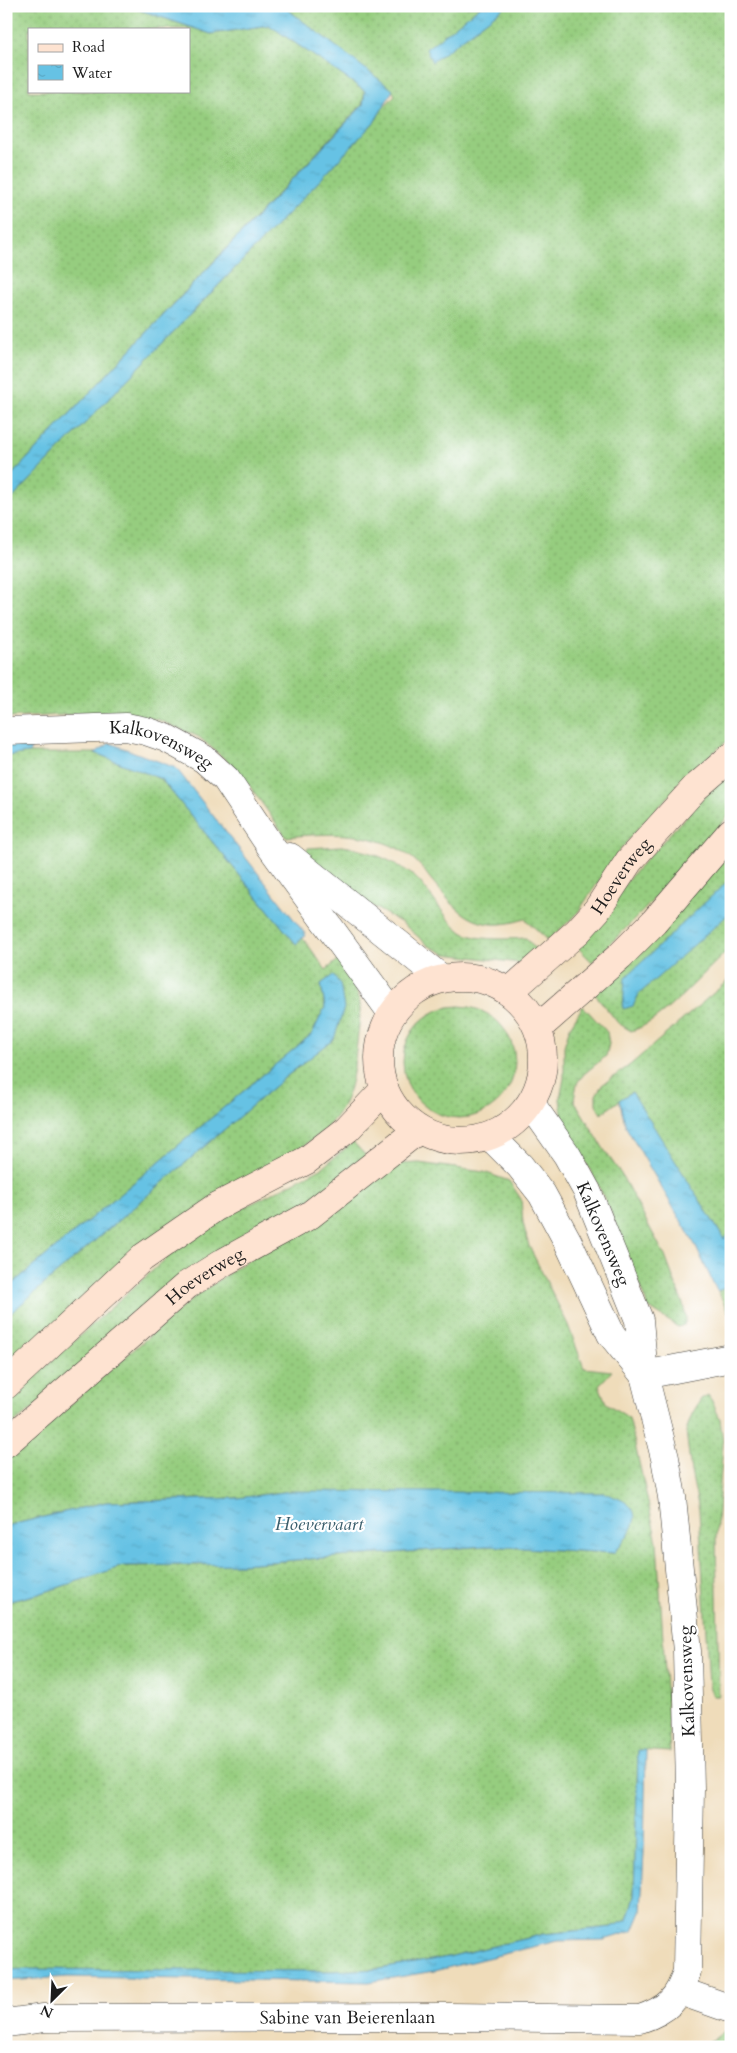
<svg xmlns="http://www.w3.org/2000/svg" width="737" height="2053" font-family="Cardo,serif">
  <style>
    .grass { fill: url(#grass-dots); stroke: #59744e; fill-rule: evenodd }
    .water { fill: url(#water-ripples); stroke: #416f80 }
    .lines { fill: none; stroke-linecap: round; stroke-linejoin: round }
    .street-casing { stroke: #3c3934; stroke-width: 29 }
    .secondary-casing { stroke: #3c3934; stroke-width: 29 }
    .street { stroke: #fff; stroke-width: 28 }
    .secondary { stroke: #fee3d1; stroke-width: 28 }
    .labels { text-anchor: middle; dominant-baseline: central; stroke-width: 4.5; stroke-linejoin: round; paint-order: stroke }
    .street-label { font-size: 18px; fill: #1c1c1c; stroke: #fff }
    .water-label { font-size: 19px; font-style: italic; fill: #3a5e6c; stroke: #fff }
  </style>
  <defs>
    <pattern id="grass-dots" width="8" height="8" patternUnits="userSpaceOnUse" patternTransform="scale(1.25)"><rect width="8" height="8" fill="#96cd7f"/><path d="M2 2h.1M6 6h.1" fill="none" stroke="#81af6d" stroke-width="1.8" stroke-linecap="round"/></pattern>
    <pattern id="water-ripples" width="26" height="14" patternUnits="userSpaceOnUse" patternTransform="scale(1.25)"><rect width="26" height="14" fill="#66c2e4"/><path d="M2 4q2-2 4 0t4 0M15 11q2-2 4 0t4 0" fill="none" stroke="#58a6c3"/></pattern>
  </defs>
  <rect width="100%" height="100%" fill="#fff"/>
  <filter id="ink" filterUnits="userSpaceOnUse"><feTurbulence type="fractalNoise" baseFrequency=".02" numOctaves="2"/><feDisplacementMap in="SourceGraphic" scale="10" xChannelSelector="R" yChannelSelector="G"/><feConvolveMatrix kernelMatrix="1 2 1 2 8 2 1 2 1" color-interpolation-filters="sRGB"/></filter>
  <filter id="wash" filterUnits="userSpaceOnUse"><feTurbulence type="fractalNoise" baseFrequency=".0096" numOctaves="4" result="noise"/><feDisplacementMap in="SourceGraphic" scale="20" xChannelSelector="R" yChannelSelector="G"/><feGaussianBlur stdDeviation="1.12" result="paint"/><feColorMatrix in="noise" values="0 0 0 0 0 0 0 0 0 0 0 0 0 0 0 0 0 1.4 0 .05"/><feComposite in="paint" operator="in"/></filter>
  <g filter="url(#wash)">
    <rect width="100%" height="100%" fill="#efdcba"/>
    <g class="grass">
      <path d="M6,6h122l83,28 58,-9 96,66 -3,14 -356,376zM29,29h160v62h-160z"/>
      <path d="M283,6h198l-54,43 5,12 74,-55h225v732l-28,23 -61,63 -23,27 -43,64 -28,25 -23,-21c-50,16 -67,-7 -96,-42 -5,-7 -11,-15 -18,-20 -36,-27 -83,-24 -125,-20l-37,-52 -23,-25 -27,-23 -40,-17 -27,-5 -32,-2 -94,5v-213l318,-329 51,-55 7,-12 13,-14 -3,-5z"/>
      <path d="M29,753h66l66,26 135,165 7,-6 23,32 16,-13c6,16 16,32 18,47 1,13 -2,26 -3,39 -5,40 -6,61 -36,90l-315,235v-51l277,-238 51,-40 -13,-55 4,23 -13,27 -306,255v-533z"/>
      <path d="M731,767v46l-88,98 -51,51 -15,-15 55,-72z"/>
      <path d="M341,846c23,2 63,18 79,36 13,15 26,38 42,50 13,9 48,7 64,6l10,12 -16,13 -74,-9 -17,-8 -27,-23 -37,-21 -61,-47 4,-7z"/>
      <path d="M731,850v98c-28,23 -67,74 -100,83l-13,-8 -23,-29z"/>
      <path d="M731,978v255l-7,6 -93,-147 -30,22 -5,-10v-9l6,-10 28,-20z"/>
      <circle cx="459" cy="1062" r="56"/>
      <path d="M583,1006l24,26 2,12 -3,12 -22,18 -7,9 -3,17 31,51 16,23 44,82 19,51 2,11 -2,7 -6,2 -30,-20 -38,-97 -17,-35 -30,-53 -3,-23 4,-21v-32l6,-19z"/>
      <path d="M353,1142l14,15 -361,272v-27l165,-148 49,-34 103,-53z"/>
      <path d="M419,1163l65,9 25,9 12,18 2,24 6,23 39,79 16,43 28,3 -13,14 7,18 23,15 28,124 13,210 -32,-2 -4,146 -7,24 -15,7 -68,7 -96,23 -68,12 -48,2 -326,-1v-368l33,-8 84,-28 118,-2 245,-18 128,7 -323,-62 -53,7 -132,4 -100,24v-66l191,-165 48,-33 137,-89 17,-9z"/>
      <path d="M731,1278v40l-13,-27 10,-4z"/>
      <path d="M708,1395l4,6 8,18 3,24 -7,93 3,160h-6l-4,-10 -10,-176 -8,-38 -5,-41 6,-17 9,-15z"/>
      <path d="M728,2029l3,2v16h-31l14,-7z"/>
    </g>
    <g class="water">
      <path d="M128,6h155l110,84 -18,31 -51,55 -318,329v-24l357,-376 2,-14 -96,-66 -58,9z"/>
      <path d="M481,6h25l-74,56 -6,-13z"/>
      <path d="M34,741l-5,12 -23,3v-13z"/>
      <path d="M110,743l66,25 130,167 -10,9 -135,-165 -66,-26z"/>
      <path d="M731,878v34l-92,82 -6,12 -10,3 2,-31z"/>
      <path d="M333,975l7,9 4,24 -10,31 -51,40 -277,238v-28l306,-255 13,-27 -4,-23z"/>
      <path d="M632,1092l92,147 7,-6v45l-3,9 -11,4 -23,-48 -68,-116 -7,-27z"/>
      <path d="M291,1491l313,2c7,3 19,6 25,12 16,14 -6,36 -15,48l-128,-7 -245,18 -118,2 -84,28 -33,8v-76l100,-24 132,-4z"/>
      <path d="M638,1750h8l-2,102 -3,60 -8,19 -29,9 -47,1 -123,30 -65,11 -302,-5 -61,4v-11l23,-1 303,2 48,-2 68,-12 96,-23 68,-7 15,-7 7,-24z"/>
    </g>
  </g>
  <g filter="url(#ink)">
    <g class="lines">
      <defs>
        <g id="street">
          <path id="s1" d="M6,731l120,-4 20,4 20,7 38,21 22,20 45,68 121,166"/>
          <path d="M290,857l151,121"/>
          <path d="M491,1137l29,29 22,28 26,48 43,92 33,41"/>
          <path d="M644,1375l87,-17"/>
          <path d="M680,1991l51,18"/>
          <path id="s2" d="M6,2023l38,-5 405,-1 191,2c27,-9 39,-20 47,-48l3,-182 -3,-138 -15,-154 -7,-39 -21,-83 -5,-55 -52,-129 -20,-36 -36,-51"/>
        </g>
        <g id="secondary">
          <circle cx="461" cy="1059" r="82"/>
          <path id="s3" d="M509,992l69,-61 19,-21 32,-49 66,-73 36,-31"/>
          <path d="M538,1028l82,-72 34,-34 77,-90"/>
          <path d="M6,1385l136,-127 74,-51 91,-47 40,-31 37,-39"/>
          <path id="s4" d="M6,1443l181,-158 37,-23 86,-47 108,-85"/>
        </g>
      </defs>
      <use href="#street" class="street-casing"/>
      <use href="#secondary" class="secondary-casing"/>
      <use href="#street" class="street"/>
      <use href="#secondary" class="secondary"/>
    </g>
  </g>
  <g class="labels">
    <g class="street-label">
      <text stroke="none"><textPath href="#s1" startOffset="159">Kalkovensweg</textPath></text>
      <text stroke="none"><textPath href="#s3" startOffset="162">Hoeverweg</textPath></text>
      <text transform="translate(603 1234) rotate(67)">Kalkovensweg</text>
      <text stroke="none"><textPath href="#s4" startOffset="260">Hoeverweg</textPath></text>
      <text transform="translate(687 1681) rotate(-92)">Kalkovensweg</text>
      <text stroke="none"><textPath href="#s2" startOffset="342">Sabine van Beierenlaan</textPath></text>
    </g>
    <g class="water-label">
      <text x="319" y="1524">Hoevervaart</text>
    </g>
  </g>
  <rect width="737" height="2053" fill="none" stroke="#fff" stroke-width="25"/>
  <rect x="28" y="28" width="162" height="65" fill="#ffffff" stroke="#a4a4a4"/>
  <rect x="38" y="44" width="25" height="8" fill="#fee3d1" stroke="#a4a4a4"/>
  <text x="72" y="52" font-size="15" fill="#1c1c1c">Road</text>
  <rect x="38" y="65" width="25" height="15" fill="url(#water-ripples)" stroke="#a4a4a4"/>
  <text x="72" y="78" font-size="15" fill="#1c1c1c">Water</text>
  <g transform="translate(52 2000) rotate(204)" stroke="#ffffff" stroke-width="4" paint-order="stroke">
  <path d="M0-4L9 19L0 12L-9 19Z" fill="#1c1c1c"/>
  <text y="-8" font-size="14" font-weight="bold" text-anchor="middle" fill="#1c1c1c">N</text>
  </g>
</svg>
